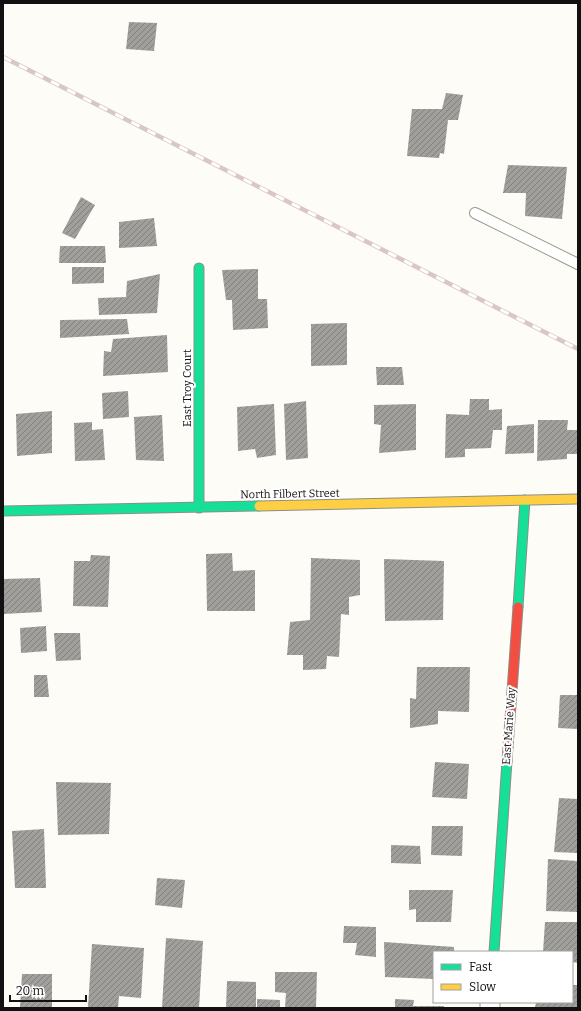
<svg xmlns="http://www.w3.org/2000/svg" width="581" height="1011" font-family="Bitter,serif">
  <style>
    .building { fill: url(#building-hatch) }
    .lines { fill: none; stroke-linecap: round; stroke-linejoin: round }
    .lane-casing { stroke: #979795; stroke-width: 12 }
    .street-casing { stroke: #979795; stroke-width: 21 }
    .fast-casing { stroke: #8e8d8b; stroke-width: 11 }
    .slow-casing { stroke: #8e8d8b; stroke-width: 11 }
    .jam-casing { stroke: #8e8d8b; stroke-width: 11 }
    .lane { stroke: #fffffe; stroke-width: 10 }
    .street { stroke: #fffffe; stroke-width: 19 }
    .fast { stroke: #16e098; stroke-width: 9 }
    .slow { stroke: #ffcf43; stroke-width: 9 }
    .jam { stroke: #f24e42; stroke-width: 9 }
    .rail-casing { stroke: #d9c6c7; stroke-width: 4.5 }
    .rail { stroke: #fff; stroke-width: 3; stroke-dasharray: 9; stroke-linecap: butt }
    .labels { text-anchor: middle; dominant-baseline: central; stroke-width: 4; stroke-linejoin: round; paint-order: stroke }
    .street-label { font-size: 11px; fill: #111; stroke: #fff }
  </style>
  <defs>
    <pattern id="building-hatch" width="6" height="6" patternUnits="userSpaceOnUse"><rect width="6" height="6" fill="#a19f9c"/><path d="M-1 1l2-2M0 6l6-6M5 7l2-2" fill="none" stroke="#82807e"/></pattern>
  </defs>
  <rect width="100%" height="100%" fill="#fdfcf7"/>
  <g class="building">
    <path d="M129,22l28,1 -3,28 -28,-2z"/>
    <path d="M446,93l17,2 -5,25h-10l-4,34 -4,-1 -1,5 -32,-2 5,-47h30z"/>
    <path d="M508,165l59,2 -5,52 -37,-3 1,-23h-23z"/>
    <path d="M81,197l14,8 -20,34 -13,-6z"/>
    <path d="M154,218l3,28 -38,2v-26z"/>
    <path d="M60,246h45l1,17h-47z"/>
    <path d="M72,267h32v16l-32,1z"/>
    <path d="M258,269v30h9l1,29 -35,2 -1,-30h-6l-4,-30z"/>
    <path d="M160,274l-3,39 -58,2 -1,-17 28,-1 1,-16z"/>
    <path d="M127,319l2,15 -69,4v-18z"/>
    <path d="M347,323v42l-36,1v-42z"/>
    <path d="M167,335l1,37 -65,4 1,-25 7,1 2,-13z"/>
    <path d="M376,367h26l2,18h-27z"/>
    <path d="M128,391l1,26 -26,2 -1,-26z"/>
    <path d="M470,399h19v11l13,-1v21h-9l-2,18 -26,1v8l-20,1 1,-44 23,1z"/>
    <path d="M306,401l2,57 -22,2 -2,-56z"/>
    <path d="M274,404l2,51 -19,3 -2,-9 -17,2 -1,-44z"/>
    <path d="M416,404v46l-37,3 2,-28 -7,-1v-19z"/>
    <path d="M52,411v42l-35,3 -1,-42z"/>
    <path d="M162,415l2,46 -28,-1 -2,-43z"/>
    <path d="M538,420h30l-1,10h11v24h-11v5l-30,2z"/>
    <path d="M92,422v8l11,-1 2,31 -30,1 -1,-38z"/>
    <path d="M534,424v29l-29,1 2,-28z"/>
    <path d="M232,553l1,18 22,-1v41h-48l-1,-57z"/>
    <path d="M91,555l19,1 -2,51 -35,-1 1,-45h16z"/>
    <path d="M311,558l49,2v35l-11,2v18l-8,-1 -2,43 -12,-1 -1,13 -23,1v-15h-16l3,-33 20,-2z"/>
    <path d="M384,559l60,2 -1,59 -58,1z"/>
    <path d="M40,578l2,34 -39,2v-35z"/>
    <path d="M46,626l1,25 -26,2 -1,-25z"/>
    <path d="M54,633h26l1,27 -25,1z"/>
    <path d="M417,667h53l-1,45 -31,-1v13l-28,4v-30l6,1z"/>
    <path d="M34,675h13l2,22h-15z"/>
    <path d="M560,695h18v34l-20,-1z"/>
    <path d="M435,762l34,2 -2,35 -35,-2z"/>
    <path d="M56,782l55,1 -2,51 -51,1z"/>
    <path d="M559,798l19,1v54l-24,-1z"/>
    <path d="M432,826h31l-1,30 -31,-1z"/>
    <path d="M44,829l2,59h-31l-3,-57z"/>
    <path d="M391,845l29,1 1,18 -30,-1z"/>
    <path d="M548,859l30,2v51l-32,-1z"/>
    <path d="M157,878l28,2 -3,28 -27,-3z"/>
    <path d="M409,890h44l-2,32h-35v-13l-7,1z"/>
    <path d="M545,922h33v41l-6,-1v-10h-29z"/>
    <path d="M344,926l32,1v30l-21,-2 2,-12h-14z"/>
    <path d="M166,938l37,3 -4,67h-37z"/>
    <path d="M384,942l70,5v5h-20v27l-49,-2z"/>
    <path d="M92,944l52,4 -3,50 -22,-2 -1,12 -30,-1z"/>
    <path d="M275,972h42l-1,36h-31l1,-15 -11,-1z"/>
    <path d="M22,974h30v34h-32z"/>
    <path d="M227,981l29,1v26h-30z"/>
    <path d="M572,985h6v23h-43l1,-6h36z"/>
    <path d="M257,999l23,1v8h-23z"/>
    <path d="M395,999l19,1 -1,6h31v2h-49z"/>
  </g>
  <g class="lines">
    <defs>
      <path id="lane" d="M475,213l103,51"/>
      <path id="street" d="M490,1008v-6"/>
      <g id="fast">
        <path d="M199,268v240"/>
        <path d="M3,511l256,-5"/>
        <path d="M518,607l7,-107"/>
        <path d="M494,952l13,-191"/>
      </g>
      <path id="slow" d="M259,506l319,-7"/>
      <path id="jam" d="M507,761l11,-154"/>
    </defs>
    <use href="#lane" class="lane-casing"/>
    <use href="#street" class="street-casing"/>
    <use href="#fast" class="fast-casing"/>
    <use href="#slow" class="slow-casing"/>
    <use href="#jam" class="jam-casing"/>
    <use href="#lane" class="lane"/>
    <use href="#street" class="street"/>
    <use href="#fast" class="fast"/>
    <use href="#slow" class="slow"/>
    <use href="#jam" class="jam"/>
    <defs>
      <path id="rail" d="M3,57l575,292"/>
    </defs>
    <use href="#rail" class="rail-casing"/>
    <use href="#rail" class="rail"/>
  </g>
  <g class="labels">
    <g class="street-label">
      <text transform="translate(187 388) rotate(-90)">East Troy Court</text>
      <text transform="translate(290 494) rotate(-1)">North Filbert Street</text>
      <text transform="translate(509 726) rotate(-86)">East Marie Way</text>
    </g>
  </g>
  <rect width="581" height="1011" fill="none" stroke="#111111" stroke-width="8"/>
  <rect x="433" y="951" width="140" height="52" fill="#ffffff" stroke="#a0a0a0"/>
  <rect x="441" y="964" width="20" height="6" fill="#16e098" stroke="#a0a0a0"/>
  <text x="469" y="971" font-size="12" fill="#111111">Fast</text>
  <rect x="441" y="984" width="20" height="6" fill="#ffcf43" stroke="#a0a0a0"/>
  <text x="469" y="991" font-size="12" fill="#111111">Slow</text>
  <path d="M10 995v6h76v-6" fill="none" stroke="#111111" stroke-width="2"/>
  <text x="16" y="995" font-size="12" fill="#111111" stroke="#ffffff" stroke-width="3" paint-order="stroke">20 m</text>
</svg>
